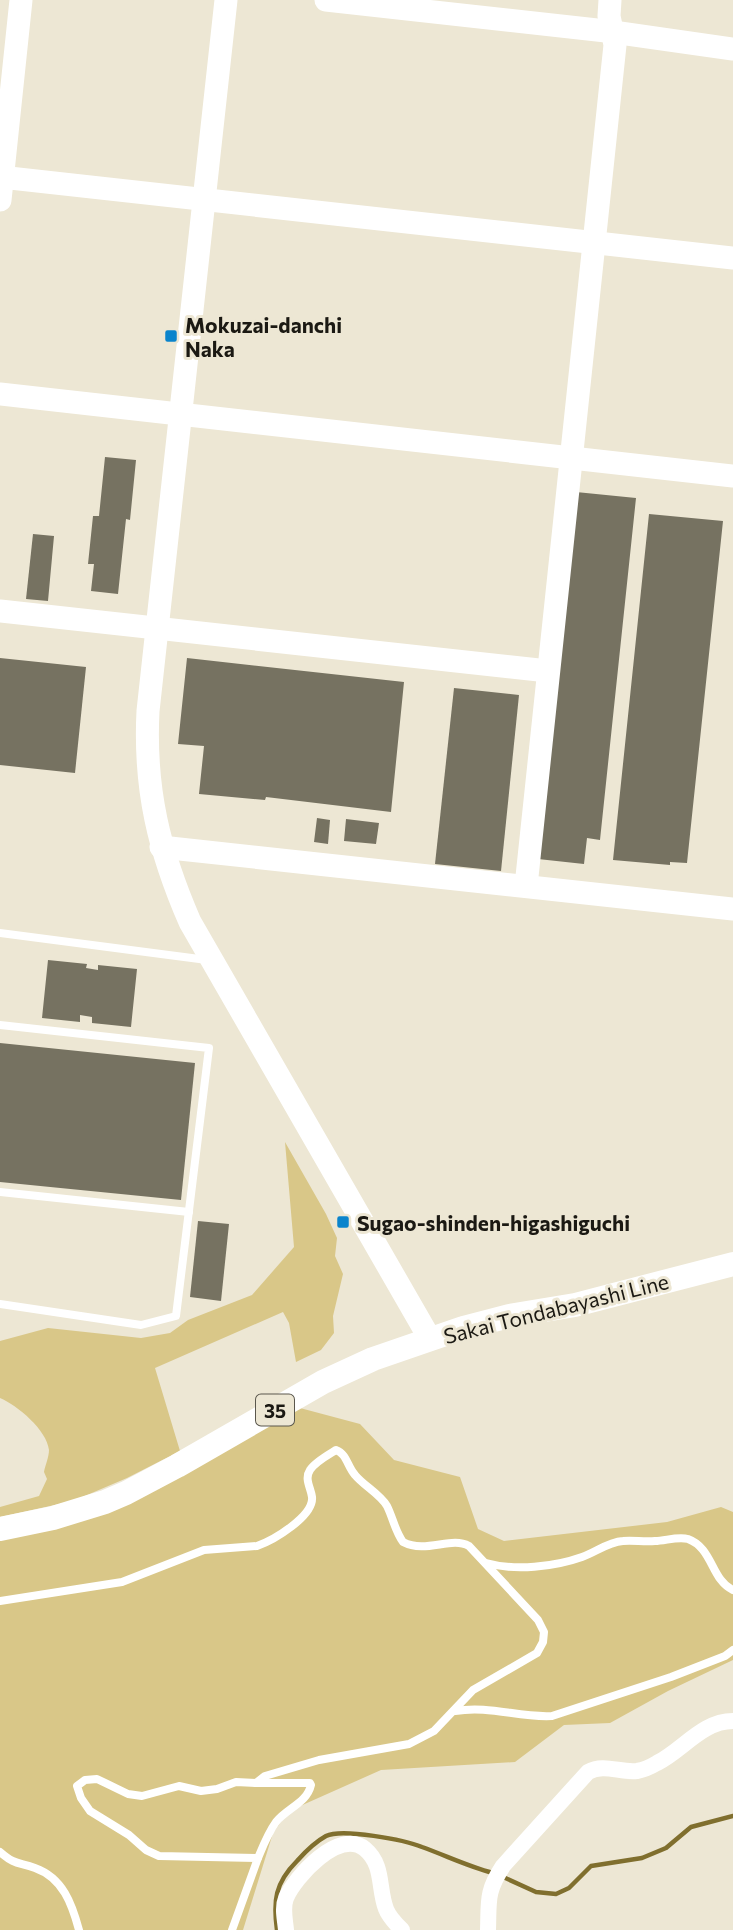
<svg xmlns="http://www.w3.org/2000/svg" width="733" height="1930" font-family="Commissioner,sans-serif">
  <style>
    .green { fill: #d9c788 }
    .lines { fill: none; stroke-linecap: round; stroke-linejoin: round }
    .stream { stroke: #806f2e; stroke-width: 4.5 }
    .building { fill: #767261 }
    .lane { stroke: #fff; stroke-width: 8 }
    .street { stroke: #fff; stroke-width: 16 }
    .secondary { stroke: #fff; stroke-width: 23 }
    .primary { stroke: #fff; stroke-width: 24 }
    .poi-dot { fill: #0a84cc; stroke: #ede7d4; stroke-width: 2.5 }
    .labels { text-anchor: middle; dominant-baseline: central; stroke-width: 6; stroke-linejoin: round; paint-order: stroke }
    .shield { fill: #ede7d4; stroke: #5a574d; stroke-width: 2 }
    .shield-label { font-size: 19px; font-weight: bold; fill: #1b1913 }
    .poi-label { font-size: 21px; font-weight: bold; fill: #1b1913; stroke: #ede7d4; text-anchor: start }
    .street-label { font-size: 21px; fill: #1b1913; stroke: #ede7d4 }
  </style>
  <rect width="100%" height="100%" fill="#ede7d4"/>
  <g class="green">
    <path d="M285,1142l41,72 11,24 -2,18 8,18 -10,42 1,17 -13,17 -25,12 -7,-39 -6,-11 -128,56 25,83 -53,27 -54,23 -73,16v-10l39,-11 8,-17 -3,-7c1,-6 5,-15 5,-22 -2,-20 -32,-45 -49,-52v-57l48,-13 93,10 29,-5 18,-13 64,-25 42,-48z"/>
    <path d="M300,1408l60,16 34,36 66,17 18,52 26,12 163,-19 54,-15 12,5v148l-65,31 -58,32 -46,2 -49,37 -134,8 -92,41 -16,22 -30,97h-243v-395z"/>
  </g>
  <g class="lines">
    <g class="stream">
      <path d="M501,1876l35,16 20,2 13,-6 22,-22 51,-8 24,-10 25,-21 42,-11"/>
      <path d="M277,1930c-4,-29 -2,-47 20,-69 8,-9 18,-19 29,-25 16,-8 79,4 96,11 25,9 45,19 71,26"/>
    </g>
  </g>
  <g class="building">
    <path d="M105,457l31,3 -6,60 -4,-1 -8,75 -27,-3 3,-27h-6l5,-48h6z"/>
    <path d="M576,492l60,6 -36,342 -13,-2 -3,26 -46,-5z"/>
    <path d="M649,514l74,7 -36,342 -17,-1v3l-57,-5z"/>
    <path d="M33,534l21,2 -6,65 -22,-2z"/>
    <path d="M0,658l86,9 -11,106 -75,-8z"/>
    <path d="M187,658l217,24 -13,130 -125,-15 -1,3 -66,-6 5,-48 -26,-2z"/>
    <path d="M454,688l65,7 -18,176 -66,-7z"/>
    <path d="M317,818l13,2 -2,24 -14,-2z"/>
    <path d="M346,819l33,4 -3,21 -32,-3z"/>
    <path d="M48,960l39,4 -1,4 12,2v-5l39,4 -6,58 -39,-4v-6l-12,-2v7l-38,-4z"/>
    <path d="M0,1043l195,20 -14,137 -181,-18z"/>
    <path d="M198,1221l31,3 -8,77 -31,-4z"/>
  </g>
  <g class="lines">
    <g class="lane">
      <path d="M0,933l207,27"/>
      <path d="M0,1025l209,23 -33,268 -35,9 -141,-21"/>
      <path d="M0,1192l189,20"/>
      <path d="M486,1563c29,8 68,4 96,-6 14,-5 26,-15 41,-16 10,-1 21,1 32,0 10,0 23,-5 33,-2 25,9 23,41 45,51"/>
      <path d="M0,1601l122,-19 82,-32 53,-4c17,-6 57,-30 55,-49 -1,-9 -8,-18 -2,-27 5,-8 18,-15 26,-20 11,4 11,16 19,25 9,11 25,19 32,31 6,12 8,25 16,36 23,12 48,-6 66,4l69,74 6,12 -1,10 -6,11 -64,37 -39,41 -25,13 -90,16 -54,16 -9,7 -20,-1 -19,7 -16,2 -22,-5 -37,10 -14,-2 -31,-15 -12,1 -8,6 4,12 9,13 39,24 17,15 13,6 99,2 -26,72"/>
      <path d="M455,1711c35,-6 64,7 97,5l119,-39 54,-21 8,-6"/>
      <path d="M256,1783h54l1,2c-4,18 -24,23 -35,37 -8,11 -13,24 -18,36"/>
      <path d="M0,1852c15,13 18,10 35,16 28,10 37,36 44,62"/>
    </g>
    <g class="street">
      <path d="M286,1930c-1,-11 -4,-22 0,-32 9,-21 53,-70 79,-49 19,16 13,39 21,60 3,8 10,15 16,21"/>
      <path d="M488,1930c1,-29 -2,-38 15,-64l85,-94c16,-9 32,1 49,-1 6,-1 15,-5 20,-8 26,-13 45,-42 76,-42"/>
    </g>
    <g class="secondary">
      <path d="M226,0l-78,711c-4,78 11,140 42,211l240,417"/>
      <path d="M326,0l280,31 127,18"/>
      <path d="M0,177l733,81"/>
      <path d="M0,200l21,-200"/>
      <path d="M0,394l733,82"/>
      <path d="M0,611l548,60"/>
      <path d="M161,847l572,62"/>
      <path d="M526,886l89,-841 -6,-29 1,-16"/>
    </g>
    <path class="primary" d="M0,1529l53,-11 52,-16 21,-9 51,-27 146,-84 50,-23 90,-31 46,-12 66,-11 158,-41"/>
  </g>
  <g class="poi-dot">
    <rect x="164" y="329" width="14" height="14" rx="3.5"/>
    <rect x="336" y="1215" width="14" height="14" rx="3.5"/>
  </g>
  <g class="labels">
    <rect class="shield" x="256" y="1394.5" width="38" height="31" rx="5"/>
    <g class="shield-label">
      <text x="275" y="1410">35</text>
    </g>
    <g class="poi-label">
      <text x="185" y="324">Mokuzai-danchi<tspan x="185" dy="24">Naka</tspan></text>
      <text x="357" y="1222">Sugao-shinden-higashiguchi</text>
    </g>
    <g class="street-label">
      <text transform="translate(556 1308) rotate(-14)">Sakai Tondabayashi Line</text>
    </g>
  </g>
</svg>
